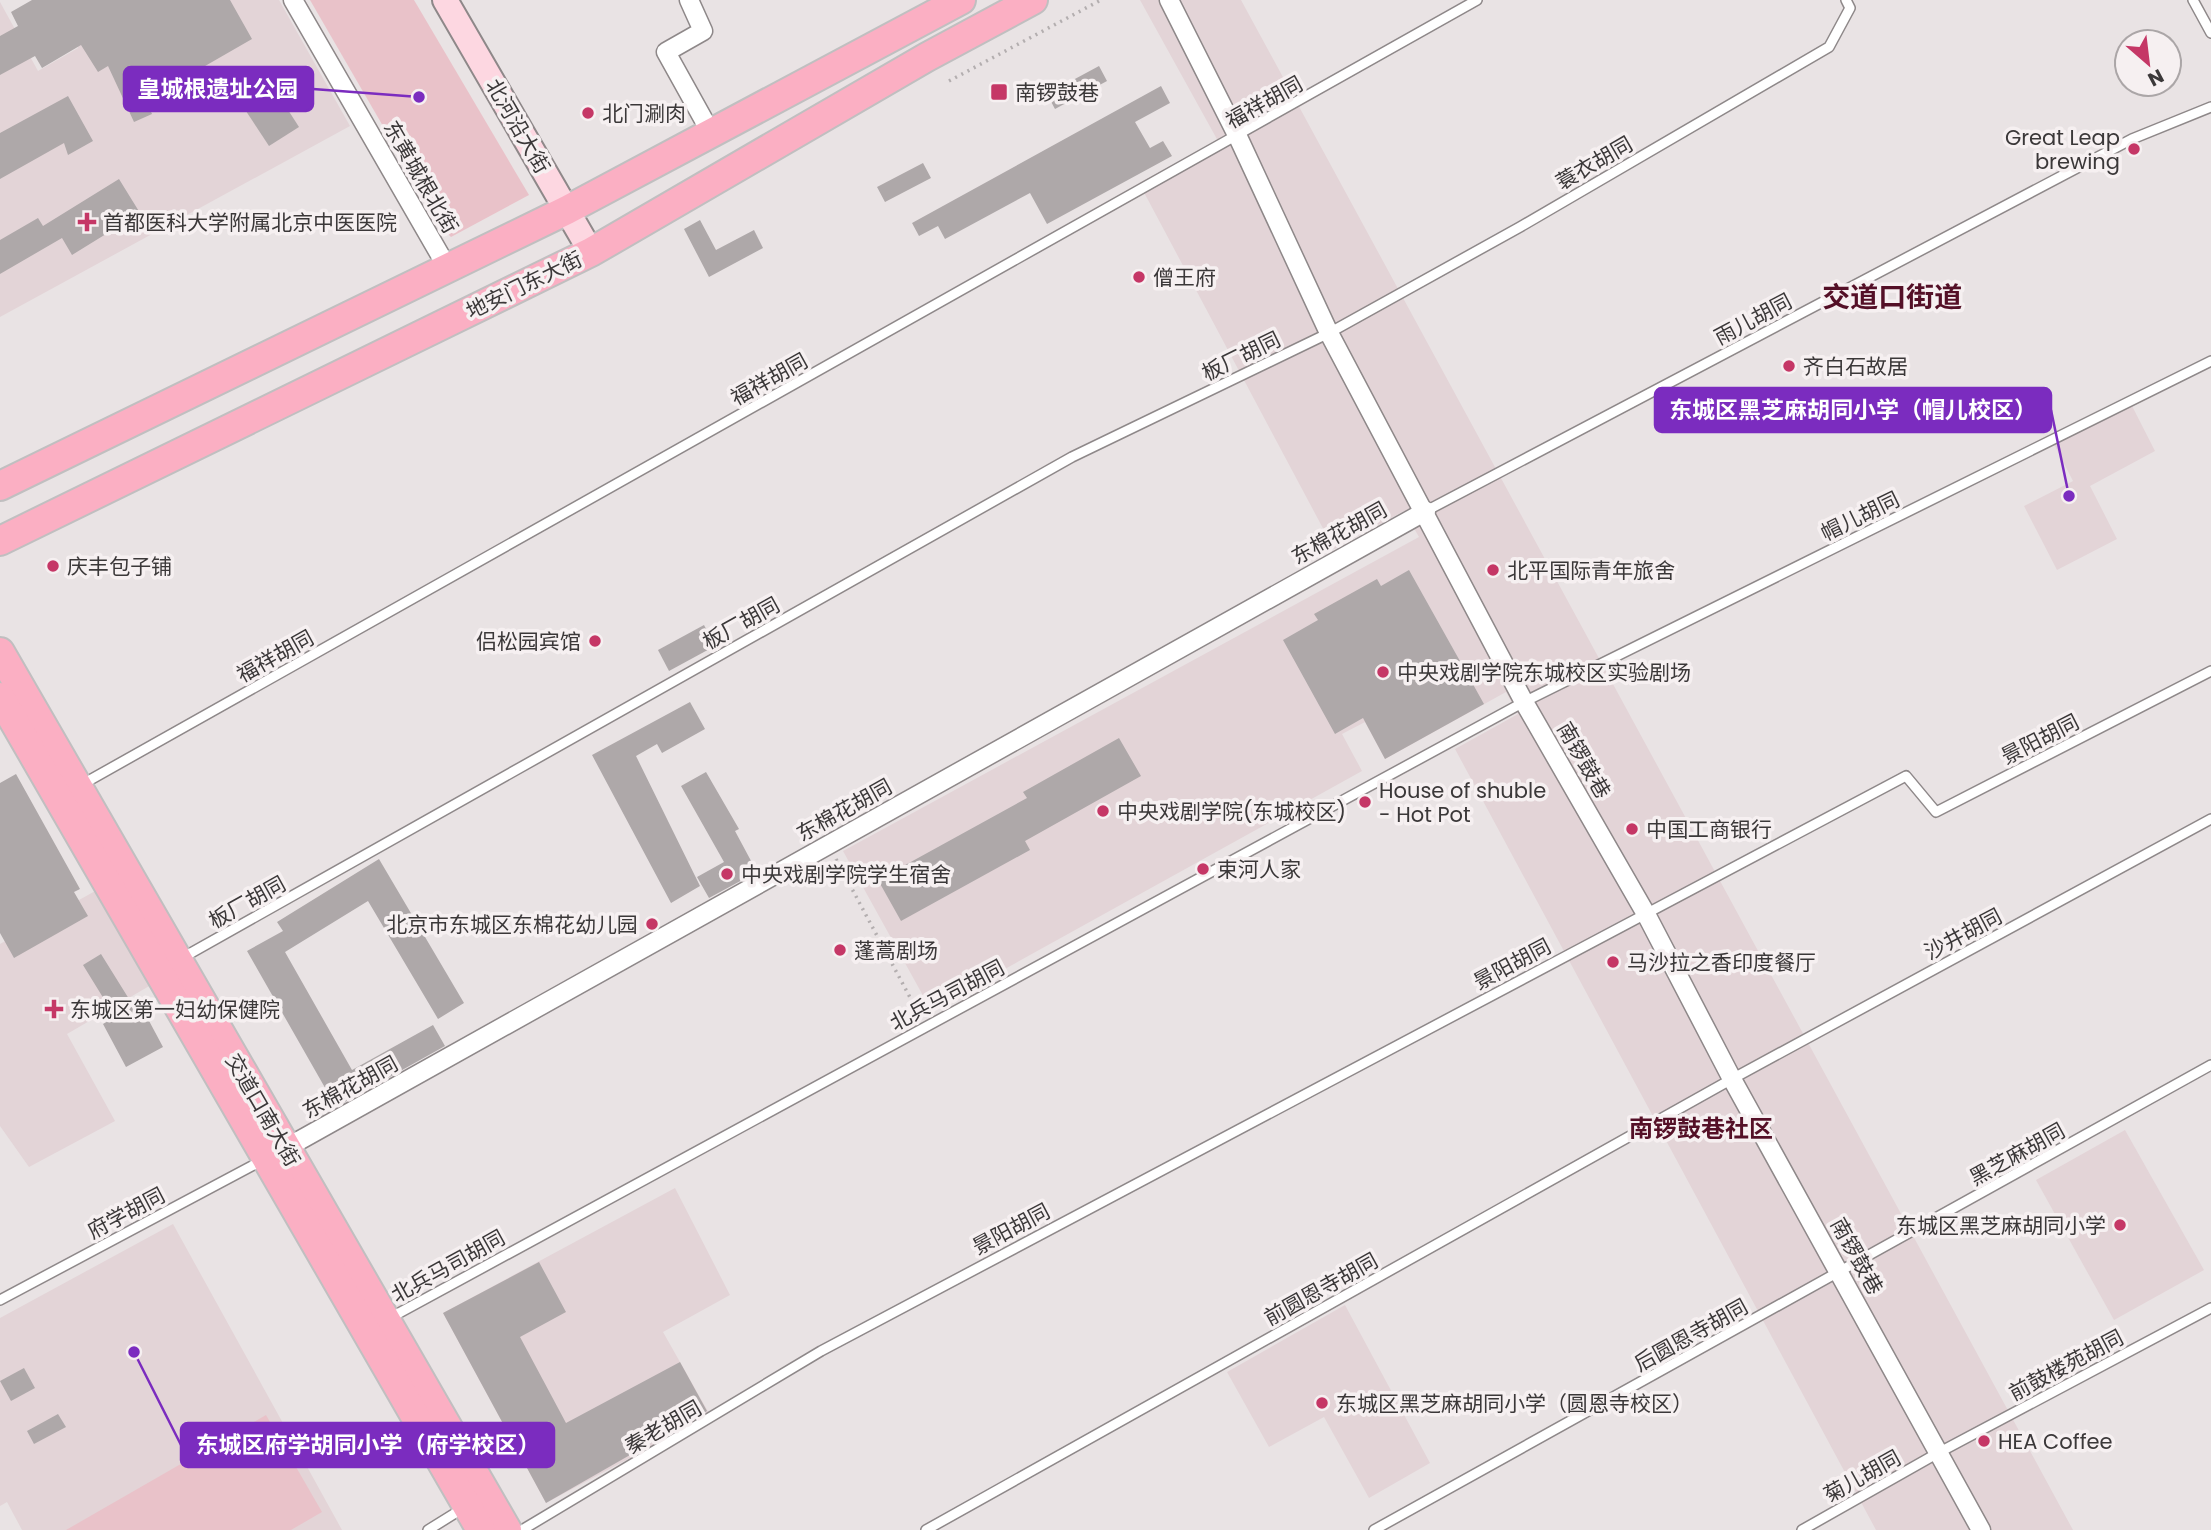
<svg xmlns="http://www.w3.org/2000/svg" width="2211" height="1530" font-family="Poppins,'Noto Sans SC',sans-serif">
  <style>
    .built { fill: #e3d4d7 }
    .green { fill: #e9c2c9 }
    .building { fill: #aea8a9 }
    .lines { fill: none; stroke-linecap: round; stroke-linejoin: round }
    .lane-casing { stroke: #8e8889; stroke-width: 12 }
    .street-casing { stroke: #8e8889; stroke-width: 21 }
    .secondary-casing { stroke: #8e8889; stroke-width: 28 }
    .primary-casing { stroke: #c0bfc0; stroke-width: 32 }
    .path { stroke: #b3aeaf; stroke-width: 3.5; stroke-dasharray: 2 5; stroke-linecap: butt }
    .lane { stroke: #fff; stroke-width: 9 }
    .street { stroke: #fff; stroke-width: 18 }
    .secondary { stroke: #fdd7e1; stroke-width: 24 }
    .primary { stroke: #fbafc3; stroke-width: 28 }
    .poi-dot { fill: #c53766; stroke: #f6f0f1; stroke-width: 2.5 }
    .labels { text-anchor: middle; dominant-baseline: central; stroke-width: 7; stroke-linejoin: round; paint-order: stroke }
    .poi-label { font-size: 21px; fill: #3b3839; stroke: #f6f0f1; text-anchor: start }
    .street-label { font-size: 21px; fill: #3b3839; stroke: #f6f0f1 }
    .quarter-label { font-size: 24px; font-weight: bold; fill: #541027; stroke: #f6f0f1 }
    .district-label { font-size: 28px; font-weight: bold; fill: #541027; stroke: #f6f0f1 }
    .leader { fill: none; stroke: #7b2cbf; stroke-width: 2.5 }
    .callout-dot { fill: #7b2cbf; stroke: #f6f0f1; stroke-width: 2.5 }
    .callout { fill: #7b2cbf; stroke: #7b2cbf; stroke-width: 2.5 }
    .callout-label { font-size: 23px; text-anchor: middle; font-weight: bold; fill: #fff }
  </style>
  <rect width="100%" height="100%" fill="#e9e3e4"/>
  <g class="built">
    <path d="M142,0h137l71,126 -350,191v-315l38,69 40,-23 -4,-9z"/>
    <path d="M1140,0h101l832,1530h-197l-421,-781 63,-35 -12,-22 -121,67 -20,-37 -23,12 20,37 -431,239 -88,-159 576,-314 -15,-26 -70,38 -195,-366 79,-42z"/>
    <path d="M2131,404l24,47 -65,35 27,53 -60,31 -33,-64 49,-25 -19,-37z"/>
    <path d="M97,890l54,95 -84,49 48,87 -86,46 -29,-41v-182z"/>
    <path d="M2125,1130l79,140 -90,50 -78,-140z"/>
    <path d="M675,1188l55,107 -67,37 47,83 -164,88 -103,-190z"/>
    <path d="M173,1224l169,306h-320l-15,-28 -7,4v-188z"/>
    <path d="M1345,1305l85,158 -61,35 -45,-81 -55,30 -42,-75z"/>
  </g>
  <g class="green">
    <path d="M310,0h104l115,195 -78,42 -9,-9z"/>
    <path d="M266,1415l56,97 -31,18h-225z"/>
  </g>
  <g class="building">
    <path d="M32,0h198l22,39 -106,61 6,14 -18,8 -26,-56 -10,6 -17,-27 -39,23 -7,-12 -35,19v-39l18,-10 -7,-14z"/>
    <path d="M1099,66l8,15 -52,28 -8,-15z"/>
    <path d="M272,85l27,42 -30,19 -27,-41z"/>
    <path d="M1161,86l9,17 -35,19 15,26 13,-7 9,15 -125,68 -17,-31 -85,46 -7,-13 -19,10 -7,-13z"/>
    <path d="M68,96l25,45 -25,14 -4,-12 -64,36v-46z"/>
    <path d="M923,163l8,15 -46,24 -8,-15z"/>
    <path d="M119,179l21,34 -68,42 -10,-17 -62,36v-34l38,-22 5,8z"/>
    <path d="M700,220l16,30 38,-20 9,18 -54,29 -25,-48z"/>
    <path d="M1409,570l75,134 -99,55 -22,-41 -28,16 -52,-94 35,-20 -4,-6 63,-35 4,7z"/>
    <path d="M704,625l11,21 -46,25 -11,-21z"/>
    <path d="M690,702l15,27 -43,24 -5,-9 -21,12 64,130 -29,17 -79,-148z"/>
    <path d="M1119,738l22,38 -116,65 5,9 -129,71 -23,-41 149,-82 -4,-6z"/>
    <path d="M706,772l33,57 -4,2 22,41 -48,26 -12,-21 27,-15 -43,-76z"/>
    <path d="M16,774l64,115 -6,3 14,24 -74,42 -14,-25v-150z"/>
    <path d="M379,859l85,144 -26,16 -70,-118 -83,51 67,118 81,-45 12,21 -109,61 -89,-156 36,-20 -6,-9z"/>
    <path d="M101,954l33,53 6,-3 23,43 -37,20 -23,-43 12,-7 -32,-52z"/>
    <path d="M539,1262l27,50 -46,25 46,86 114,-61 27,49 -161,92 -103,-190z"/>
    <path d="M24,1368l11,20 -24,13 -11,-20z"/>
    <path d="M58,1414l8,13 -32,17 -7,-13z"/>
  </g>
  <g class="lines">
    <defs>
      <g id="lane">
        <path d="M2193,0l18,33"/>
        <path d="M1426,511l706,-372 79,-32"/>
        <path d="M81,785l1396,-785"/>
        <path d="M182,958l890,-501 257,-124 191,-106 309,-180 21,-39 -4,-8"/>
        <path d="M0,1300l263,-140"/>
        <path d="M388,1319l1136,-617 687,-341"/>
        <path d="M428,1530l37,-23"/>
        <path d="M522,1530l299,-179 1085,-575 30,36 275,-141"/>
        <path d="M926,1530l806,-451 479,-260"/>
        <path d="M1374,1530l837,-465"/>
        <path d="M1802,1530l136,-77 273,-145"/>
      </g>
      <g id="street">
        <path d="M293,0l154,267"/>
        <path d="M689,0l14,31 -37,21 45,81"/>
        <path d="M1169,0l69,137 91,196 195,369 122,212 86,165 249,451"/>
        <path d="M277,1153l1149,-642"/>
      </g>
      <path id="secondary" d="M445,0l146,252"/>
      <g id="primary">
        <path d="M0,486l567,-276 394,-210"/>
        <path d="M0,541l591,-289 336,-195 106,-57"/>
        <path d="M0,652l507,878"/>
        <path d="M0,697l481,833"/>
      </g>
    </defs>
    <use href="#lane" class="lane-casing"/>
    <use href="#street" class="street-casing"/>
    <use href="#secondary" class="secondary-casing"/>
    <use href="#primary" class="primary-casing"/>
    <g class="path">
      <path d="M949,81l152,-81"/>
      <path d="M836,859l84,157"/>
    </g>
    <use href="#lane" class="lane"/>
    <use href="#street" class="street"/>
    <use href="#secondary" class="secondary"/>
    <use href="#primary" class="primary"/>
  </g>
  <g class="poi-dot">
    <rect x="990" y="83" width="18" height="18" rx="3.5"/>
    <circle cx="588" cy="113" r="7"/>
    <circle cx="2134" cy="149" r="7"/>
    <path d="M83.5 211.5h7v7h7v7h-7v7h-7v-7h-7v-7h7z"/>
    <circle cx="1139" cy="277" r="7"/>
    <circle cx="1789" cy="366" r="7"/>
    <circle cx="53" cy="566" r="7"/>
    <circle cx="1493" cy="570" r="7"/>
    <circle cx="595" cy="641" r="7"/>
    <circle cx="1383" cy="672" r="7"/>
    <circle cx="1365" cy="802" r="7"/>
    <circle cx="1103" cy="811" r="7"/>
    <circle cx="1632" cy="829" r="7"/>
    <circle cx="1203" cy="869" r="7"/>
    <circle cx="727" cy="874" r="7"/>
    <circle cx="652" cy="924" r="7"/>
    <circle cx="840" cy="950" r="7"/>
    <circle cx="1613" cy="962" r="7"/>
    <path d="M50.5 998.5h7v7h7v7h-7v7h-7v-7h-7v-7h7z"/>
    <circle cx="2120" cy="1225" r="7"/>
    <circle cx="1322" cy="1403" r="7"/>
    <circle cx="1984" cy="1441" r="7"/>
  </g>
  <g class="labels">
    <g class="poi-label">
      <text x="1015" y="92">南锣鼓巷</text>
      <text x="602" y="113">北门涮肉</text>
      <text x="2120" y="137" text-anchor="end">Great Leap<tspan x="2120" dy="24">brewing</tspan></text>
      <text x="103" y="222">首都医科大学附属北京中医医院</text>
      <text x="1153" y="277">僧王府</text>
      <text x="1803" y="366">齐白石故居</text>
      <text x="67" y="566">庆丰包子铺</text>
      <text x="1507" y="570">北平国际青年旅舍</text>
      <text x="581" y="641" text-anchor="end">侣松园宾馆</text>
      <text x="1397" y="672">中央戏剧学院东城校区实验剧场</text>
      <text x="1379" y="790">House of shuble<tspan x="1379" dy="24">- Hot Pot</tspan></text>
      <text x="1117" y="811">中央戏剧学院(东城校区)</text>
      <text x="1646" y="829">中国工商银行</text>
      <text x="1217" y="869">束河人家</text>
      <text x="741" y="874">中央戏剧学院学生宿舍</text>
      <text x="638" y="924" text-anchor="end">北京市东城区东棉花幼儿园</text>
      <text x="854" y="950">蓬蒿剧场</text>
      <text x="1627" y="962">马沙拉之香印度餐厅</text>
      <text x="70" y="1009">东城区第一妇幼保健院</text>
      <text x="2106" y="1225" text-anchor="end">东城区黑芝麻胡同小学</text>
      <text x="1336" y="1403">东城区黑芝麻胡同小学（圆恩寺校区）</text>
      <text x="1998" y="1441">HEA Coffee</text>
    </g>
    <g class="street-label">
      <text transform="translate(1264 102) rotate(-29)">福祥胡同</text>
      <text transform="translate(518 126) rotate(60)">北河沿大街</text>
      <text transform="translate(1594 163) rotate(-30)">蓑衣胡同</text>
      <text transform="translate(421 177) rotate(60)">东黄城根北街</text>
      <text transform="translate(524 285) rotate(-26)">地安门东大街</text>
      <text transform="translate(1753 319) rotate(-28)">雨儿胡同</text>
      <text transform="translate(1241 356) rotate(-26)">板厂胡同</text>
      <text transform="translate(769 379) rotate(-29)">福祥胡同</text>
      <text transform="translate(1860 516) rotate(-26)">帽儿胡同</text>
      <text transform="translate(1339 533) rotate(-29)">东棉花胡同</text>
      <text transform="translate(741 623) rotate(-29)">板厂胡同</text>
      <text transform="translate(275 656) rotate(-29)">福祥胡同</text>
      <text transform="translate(2040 739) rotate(-27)">景阳胡同</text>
      <text transform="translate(1584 760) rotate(60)">南锣鼓巷</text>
      <text transform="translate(844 810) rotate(-29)">东棉花胡同</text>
      <text transform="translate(247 902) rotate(-29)">板厂胡同</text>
      <text transform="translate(1963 934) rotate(-28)">沙井胡同</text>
      <text transform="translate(1512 964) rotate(-28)">景阳胡同</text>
      <text transform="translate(947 995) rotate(-28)">北兵马司胡同</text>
      <text transform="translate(350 1087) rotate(-29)">东棉花胡同</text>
      <text transform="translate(263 1110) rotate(60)">交道口南大街</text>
      <text transform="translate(2017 1154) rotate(-29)">黑芝麻胡同</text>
      <text transform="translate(126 1213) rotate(-28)">府学胡同</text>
      <text transform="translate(1011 1229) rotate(-28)">景阳胡同</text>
      <text transform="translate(1857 1256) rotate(61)">南锣鼓巷</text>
      <text transform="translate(448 1266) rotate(-29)">北兵马司胡同</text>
      <text transform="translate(1321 1289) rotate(-29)">前圆恩寺胡同</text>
      <text transform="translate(1691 1335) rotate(-29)">后圆恩寺胡同</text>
      <text transform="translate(2066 1365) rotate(-28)">前鼓楼苑胡同</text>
      <text transform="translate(663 1427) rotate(-30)">秦老胡同</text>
      <text transform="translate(1862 1476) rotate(-29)">菊儿胡同</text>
    </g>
    <g class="quarter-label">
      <text x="1701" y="1128">南锣鼓巷社区</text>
    </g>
    <g class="district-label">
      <text x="1892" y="297">交道口街道</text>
    </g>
  </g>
  <path class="leader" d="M419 97L313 89M2069 496L2051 410M134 1352L181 1445"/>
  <g class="callout-dot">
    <circle cx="419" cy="97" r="7"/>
    <circle cx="2069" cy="496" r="7"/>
    <circle cx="134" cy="1352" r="7"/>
  </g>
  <g class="callout">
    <rect x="124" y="67" width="189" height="44" rx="7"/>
    <rect x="1655" y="388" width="396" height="44" rx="7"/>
    <rect x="181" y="1423" width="373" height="44" rx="7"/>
  </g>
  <g class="callout-label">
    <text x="218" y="97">皇城根遗址公园</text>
    <text x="1853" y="418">东城区黑芝麻胡同小学（帽儿校区）</text>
    <text x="368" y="1453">东城区府学胡同小学（府学校区）</text>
  </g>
  <g transform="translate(2148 63) rotate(152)"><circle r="33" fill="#f6f0f1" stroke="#aba6a7" stroke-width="2"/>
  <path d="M0-5L12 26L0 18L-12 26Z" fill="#c53766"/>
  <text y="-10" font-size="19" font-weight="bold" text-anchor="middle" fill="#3b3839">N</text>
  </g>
</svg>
